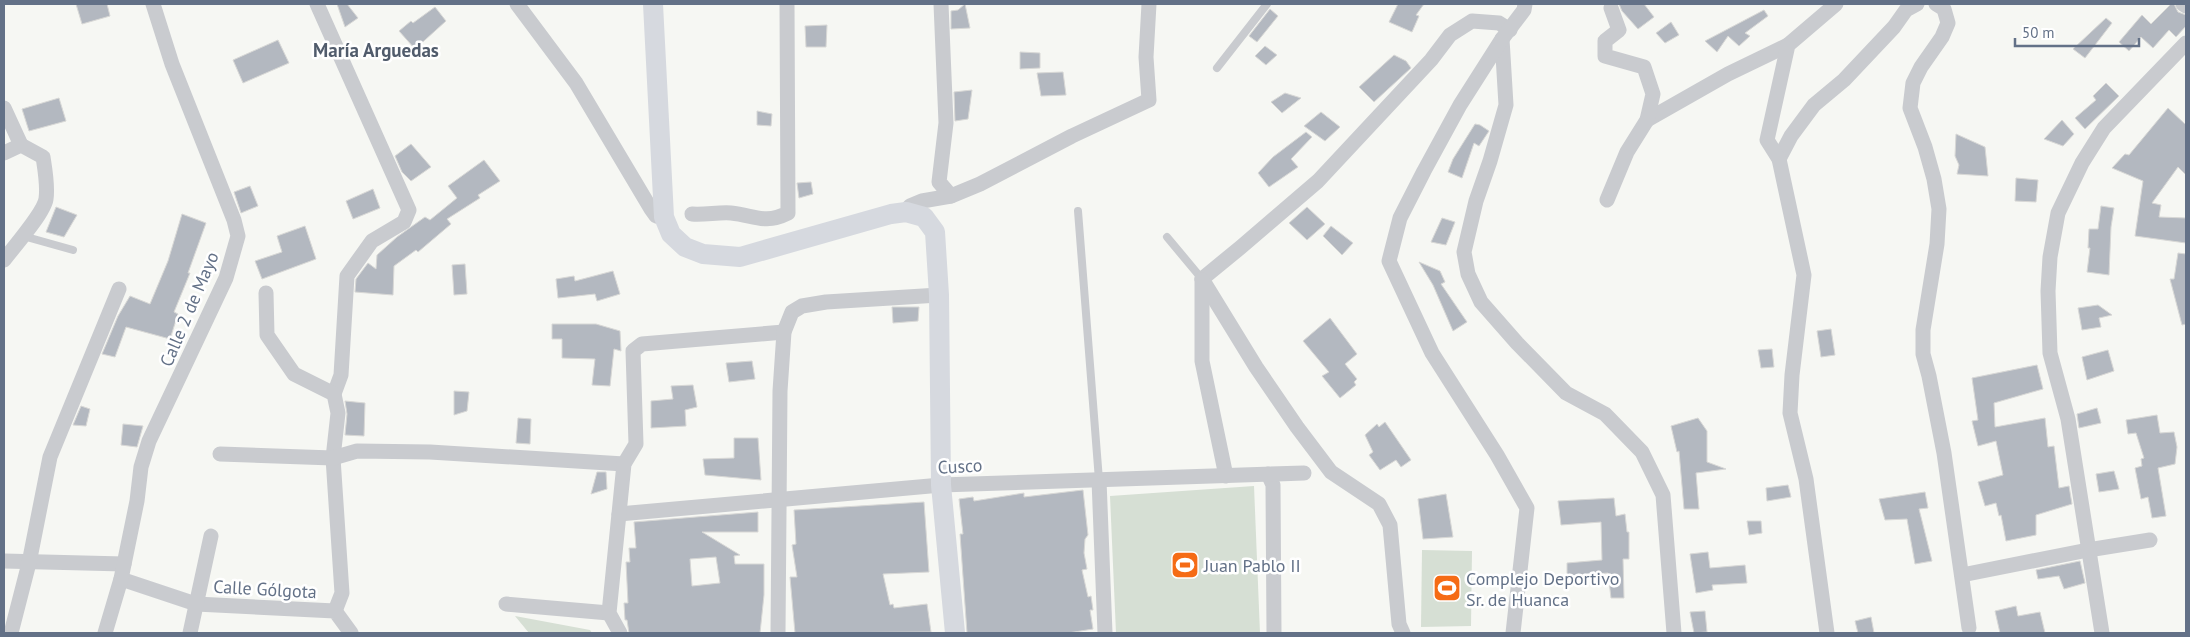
<svg xmlns="http://www.w3.org/2000/svg" width="2190" height="637" font-family="'PT Sans',sans-serif">
  <style>
    .green { fill: #d6dfd4 }
    .building { fill: #b3b8c0; stroke: #d8d8d6; fill-rule: evenodd }
    .lines { fill: none; stroke-linecap: round; stroke-linejoin: round }
    .lane { stroke: #c9cbcf; stroke-width: 8 }
    .street { stroke: #c9cbcf; stroke-width: 15 }
    .secondary { stroke: #d6d9df; stroke-width: 20 }
    .labels { text-anchor: middle; dominant-baseline: central; stroke-width: 5; stroke-linejoin: round; paint-order: stroke }
    .street-label { font-size: 18px; fill: #637187; stroke: #fff }
    .poi-label { font-size: 18px; fill: #637187; stroke: #fff; text-anchor: start }
    .neighbourhood-label { font-size: 19px; font-weight: bold; fill: #515c6c; stroke: #fff }
  </style>
  <rect width="100%" height="100%" fill="#f6f7f3"/>
  <g class="green">
    <path d="M1254,486l6,147h-144l-6,-137z"/>
    <path d="M1422,550l50,1 -1,75 -50,1z"/>
    <path d="M515,616l75,14 2,3h-63z"/>
  </g>
  <g class="building">
    <path d="M76,4h31l3,12 -28,8z"/>
    <path d="M337,4h10l11,14 -13,9z"/>
    <path d="M965,4l5,24 -19,1v-18l7,-1z"/>
    <path d="M1398,4h26l-8,11 3,1 -7,16 -23,-10z"/>
    <path d="M1619,4h25l10,13 -16,12 -16,-18z"/>
    <path d="M2171,4h3l4,8 8,3v11l-10,11 -7,-7 -16,18 -12,-11 -12,14 -10,-9 23,-27 9,9z"/>
    <path d="M435,7l11,14 -31,28 -16,-18 12,-10 2,2z"/>
    <path d="M1270,9l8,7 -21,26 -8,-6z"/>
    <path d="M1764,10l4,6 -23,17 5,3 -11,10 -11,-10 -11,16 -12,-11z"/>
    <path d="M2106,18l6,5 -27,35 -12,-9z"/>
    <path d="M1671,22l8,13 -14,8 -9,-10z"/>
    <path d="M827,25l-1,22h-20l-1,-21z"/>
    <path d="M278,40l11,23 -46,20 -10,-23z"/>
    <path d="M1265,46l12,9 -11,10 -11,-9z"/>
    <path d="M1020,52l20,1v15l-20,1z"/>
    <path d="M1394,55l12,6 5,7 -37,34 -15,-15z"/>
    <path d="M1063,72l3,23 -25,1 -4,-23z"/>
    <path d="M2106,83l13,13 -34,33 -10,-11 21,-18 -3,-4z"/>
    <path d="M972,90l-4,29 -13,2 -1,-29z"/>
    <path d="M1285,93l16,5 -19,15 -11,-11z"/>
    <path d="M59,98l7,23 -37,10 -7,-22z"/>
    <path d="M2168,108l18,17v50l-8,-8 -26,36 9,2 -2,12 27,1v25l-51,-7 8,-55 -31,-13 13,-14 4,1z"/>
    <path d="M757,111l15,3 -1,12 -14,-1z"/>
    <path d="M1321,112l19,15 -15,14 -21,-15z"/>
    <path d="M2062,120l12,14 -11,12 -19,-7z"/>
    <path d="M1475,124l5,1 9,6 -10,15 -5,-3 -12,35 -14,-6 5,-13z"/>
    <path d="M1306,132l6,5 -21,22 7,8 -29,20 -11,-14 15,-16z"/>
    <path d="M1956,134l29,13 3,29 -31,-2 2,-9 -4,-9z"/>
    <path d="M411,144l20,23 -20,14 -9,-9 -7,-16z"/>
    <path d="M484,160l16,21 -22,14 2,3 -33,21 4,5 -33,28 -2,-2 -22,16 -1,29 -38,-3 1,-13 12,-16 8,6 1,-14 20,-18 28,-20 5,3 27,-22 -9,-12z"/>
    <path d="M2016,178l22,2 -2,22 -21,-1z"/>
    <path d="M811,182l2,12 -14,4 -2,-15z"/>
    <path d="M250,186l8,20 -17,7 -7,-21z"/>
    <path d="M373,189l7,19 -27,11 -7,-18z"/>
    <path d="M2101,206l13,2 -3,19 -2,48 -22,-3 3,-24h-2l1,-19h9z"/>
    <path d="M56,207l21,8 -13,22 -18,-5z"/>
    <path d="M1307,207l18,17 -18,16 -18,-17z"/>
    <path d="M182,214l24,9 -18,50h2l-16,39 4,2 -8,25 -44,-12 -11,30 -13,-3 16,-38 12,-20 20,8 18,-43z"/>
    <path d="M1442,218l13,4 -9,23 -15,-3z"/>
    <path d="M305,226l11,33 -54,20 -7,-18 27,-9 -5,-16z"/>
    <path d="M1331,226l22,17 -11,12 -19,-19z"/>
    <path d="M2178,253l8,1v70l-4,1 -12,-46h4z"/>
    <path d="M1419,262l21,9 5,11 -4,2 26,38 -14,9 -20,-46z"/>
    <path d="M465,264l2,30 -13,1 -2,-30z"/>
    <path d="M613,271l7,23 -23,7 -2,-7 -37,4 -2,-19 18,-3 1,5z"/>
    <path d="M2098,305l14,10 -13,3 2,9 -19,3 -4,-22z"/>
    <path d="M892,307h27l-1,14 -25,2z"/>
    <path d="M1330,318l27,36 -12,10 12,15 -3,3 2,3 -16,13 -18,-22 7,-4 -26,-31z"/>
    <path d="M552,324h44l24,7 1,20 -7,-2 -4,37 -18,-1 3,-26 -33,-1v-19h-10z"/>
    <path d="M1831,329l4,26 -14,2 -4,-26z"/>
    <path d="M1772,349l2,18 -13,1 -3,-18z"/>
    <path d="M2108,350l6,21 -27,9 -5,-23z"/>
    <path d="M752,361l3,18 -26,3 -3,-19z"/>
    <path d="M2037,365l6,24 -49,14 1,24 50,-9 3,29 6,-1 5,42 10,-2 3,18 -36,11v20l-30,6 -5,-26 -2,1 -3,-13 -11,3 -7,-24 25,-7 -7,-34 -18,5 -6,-25 6,-1 -6,-42z"/>
    <path d="M693,385l4,22 -12,3 1,16 -35,2v-27l22,-2 -2,-13z"/>
    <path d="M454,391l15,1 -2,19 -13,4z"/>
    <path d="M345,401l20,2 -1,33 -19,-1 2,-21z"/>
    <path d="M81,406l9,3 -4,17 -13,-1z"/>
    <path d="M2097,408l4,15 -22,5 -2,-14z"/>
    <path d="M2157,415l3,18 14,-1 3,15 -2,17 -17,4 8,48 -14,2 -4,-21 -7,2 -6,-31 7,-2 -1,-7 3,-1 -8,-25 -8,1 -2,-14z"/>
    <path d="M518,418l13,1 -1,25 -14,-1z"/>
    <path d="M1698,418l9,13v31l19,7 -30,4 3,36h-15l-5,-58 -2,1 -6,-26z"/>
    <path d="M1385,422l26,38 -10,7 -5,-7 -16,10 -11,-15 4,-3 -8,-17 12,-11 2,3z"/>
    <path d="M123,424l20,2 -6,21 -16,-2z"/>
    <path d="M734,438h24l3,42 -56,-5 -2,-16 31,-1z"/>
    <path d="M2114,471l5,18 -20,3 -3,-18z"/>
    <path d="M597,472h9l1,17 -16,5z"/>
    <path d="M1788,485l3,12 -24,4 -1,-13z"/>
    <path d="M1083,490l5,45 -3,4 -1,14 3,16 -5,1 6,27 3,-1 2,14h-3l3,19 -25,4h-101l-7,-99h3l-4,-35 14,-2 1,4 50,-8v4z"/>
    <path d="M1925,492l3,16 -9,1 13,52 -17,3 -8,-45 -22,1 -6,-21z"/>
    <path d="M1446,494l7,43 -30,2 -5,-40z"/>
    <path d="M1614,498l2,18 9,-2 2,18h2v27h-6l1,39h-13l-3,-25 -28,2 1,9 -14,1v-22l35,-3 -1,-38 -40,3 -3,-24z"/>
    <path d="M924,502l5,70 -46,2 7,31 3,-1 1,4 33,-4 4,28 -136,1 -5,-56h7l-5,-32 4,-1 -2,-34z"/>
    <path d="M758,512v20h-56l38,23 -6,1 1,8h29v31l-4,38h-131l-2,-13h-2l-1,-17h4l-2,-41h4l-1,-14h7l-2,-26zM716,557l4,26 -28,3 -2,-27z"/>
    <path d="M1747,521h14l1,12 -13,2z"/>
    <path d="M1708,552l2,16 35,-3 2,18 -35,2 1,5 -17,3 -6,-39z"/>
    <path d="M2080,561l5,22 -21,6 -5,-13 -21,3 -2,-9z"/>
    <path d="M2016,606l2,10 22,-4 5,21h-45l-5,-22z"/>
    <path d="M1705,611l2,21 -13,1 -4,-21z"/>
    <path d="M1871,617l3,16h-16l-3,-12z"/>
  </g>
  <g class="lines">
    <g class="lane">
      <path d="M1217,68l50,-64"/>
      <path d="M1078,211l21,269"/>
      <path d="M23,236l50,14"/>
      <path d="M1167,237l35,42"/>
    </g>
    <g class="street">
      <path d="M317,4l92,206 -5,12 -32,19 -25,35 -6,99 -7,19"/>
      <path d="M517,4l59,79 75,126 5,7 8,1"/>
      <path d="M941,4l5,119 -7,59 12,14"/>
      <path d="M1936,4l8,5 4,14 -6,14 -21,30 -8,16 -3,25 15,39 9,32 5,30 -2,35 -14,86v24l6,22 15,77 25,175"/>
      <path d="M2183,4l3,2"/>
      <path d="M1502,39l4,66 -16,56 -14,40 -12,51 4,22 13,28 36,41 49,50 39,21 37,38 21,43 11,138"/>
      <path d="M4,108l17,37"/>
      <path d="M1647,120l81,-46 60,-29"/>
      <path d="M4,153l17,-8 22,12c2,13 5,29 3,42 -2,14 -33,49 -42,61"/>
      <path d="M1779,159l12,-23 23,-31 30,-25 50,-53 12,-17 11,-6"/>
      <path d="M1607,200l20,-48 20,-32 6,-26 -9,-27 -39,-11v-15l14,-11 -8,-22"/>
      <path d="M906,212l4,-6 12,-5 29,-5 29,-12 92,-48 77,-36 -3,-43 3,-53"/>
      <path d="M692,214c13,1 27,-2 39,-1 23,2 33,12 57,0l-1,-209"/>
      <path d="M1202,279l54,88 41,60 34,45 48,32 11,21 9,99 4,9"/>
      <path d="M1202,279l39,-32 77,-66 113,-121 19,-25 22,-14 27,2 11,7"/>
      <path d="M1202,280v81l24,115"/>
      <path d="M266,293l1,42 27,39 40,20 4,19 -5,45 9,135 -7,18"/>
      <path d="M220,454l113,4 24,-7 73,1 194,12"/>
      <path d="M1268,474l5,11 1,148"/>
      <path d="M1099,480l6,153"/>
      <path d="M619,514l322,-29 363,-12"/>
      <path d="M4,561l120,3"/>
      <path d="M1962,575l126,-25 62,-10"/>
      <path d="M121,579l75,25 139,7 16,22"/>
      <path d="M506,604l103,9"/>
      <path d="M11,633l18,-70 21,-106 69,-168"/>
      <path d="M105,633l16,-54 16,-78 4,-34 8,-26 77,-163 12,-42 -4,-16 -62,-156 -19,-60"/>
      <path d="M190,633l21,-97"/>
      <path d="M620,633l-11,-20 15,-149 12,-20 -3,-93 9,-7 142,-12"/>
      <path d="M778,633l2,-242 4,-59 8,-20 10,-6 24,-4 113,-7"/>
      <path d="M1513,633l14,-125 -30,-53 -65,-102 -43,-92 11,-43 24,-47 36,-66 42,-66 22,-29 1,-6"/>
      <path d="M1827,633l-21,-154 -16,-66 2,-38 12,-100 -25,-116 -12,-19 21,-95 48,-41"/>
      <path d="M2102,633l-34,-214 -18,-66 -2,-62 2,-34 8,-44 24,-50 22,-35 82,-85"/>
    </g>
    <path class="secondary" d="M653,4l11,213 7,17 14,13 18,7 37,3 151,-43 15,-2 18,5 11,15 4,63 2,190 14,148"/>
  </g>
  <defs>
    <symbol id="stadium-square" viewBox="-11 -11 22 22"><rect x="-9" y="-9" width="18" height="18" rx="4" fill="#f56b15" stroke="#fff"/><path d="M0-5a6.5 5 0 1 0 0 10a6.5 5 0 1 0 0-10ZM-3.5-1.8h7v3.6h-7Z" fill="#fff"/></symbol>
  </defs>
  <g fill-rule="evenodd">
    <use href="#stadium-square" x="1169" y="549" width="32" height="32"/>
    <use href="#stadium-square" x="1431" y="572" width="32" height="32"/>
  </g>
  <g class="labels">
    <g class="street-label">
      <text transform="translate(189 309) rotate(-67)">Calle 2 de Mayo</text>
      <text transform="translate(960 466) rotate(-3)">Cusco</text>
      <text transform="translate(265 589) rotate(3)">Calle Gólgota</text>
    </g>
    <g class="poi-label">
      <text x="1204" y="565">Juan Pablo II</text>
      <text x="1466" y="578">Complejo Deportivo<tspan x="1466" dy="21">Sr. de Huanca</tspan></text>
    </g>
    <g class="neighbourhood-label">
      <text x="376" y="50">María Arguedas</text>
    </g>
  </g>
  <rect width="2190" height="637" fill="none" stroke="#637187" stroke-width="10"/>
  <path d="M2015 38v8h124v-8" fill="none" stroke="#637187" stroke-width="2.5"/>
  <text x="2022" y="38" font-size="15" fill="#637187" stroke="#ffffff" stroke-width="4" paint-order="stroke">50 m</text>
</svg>
